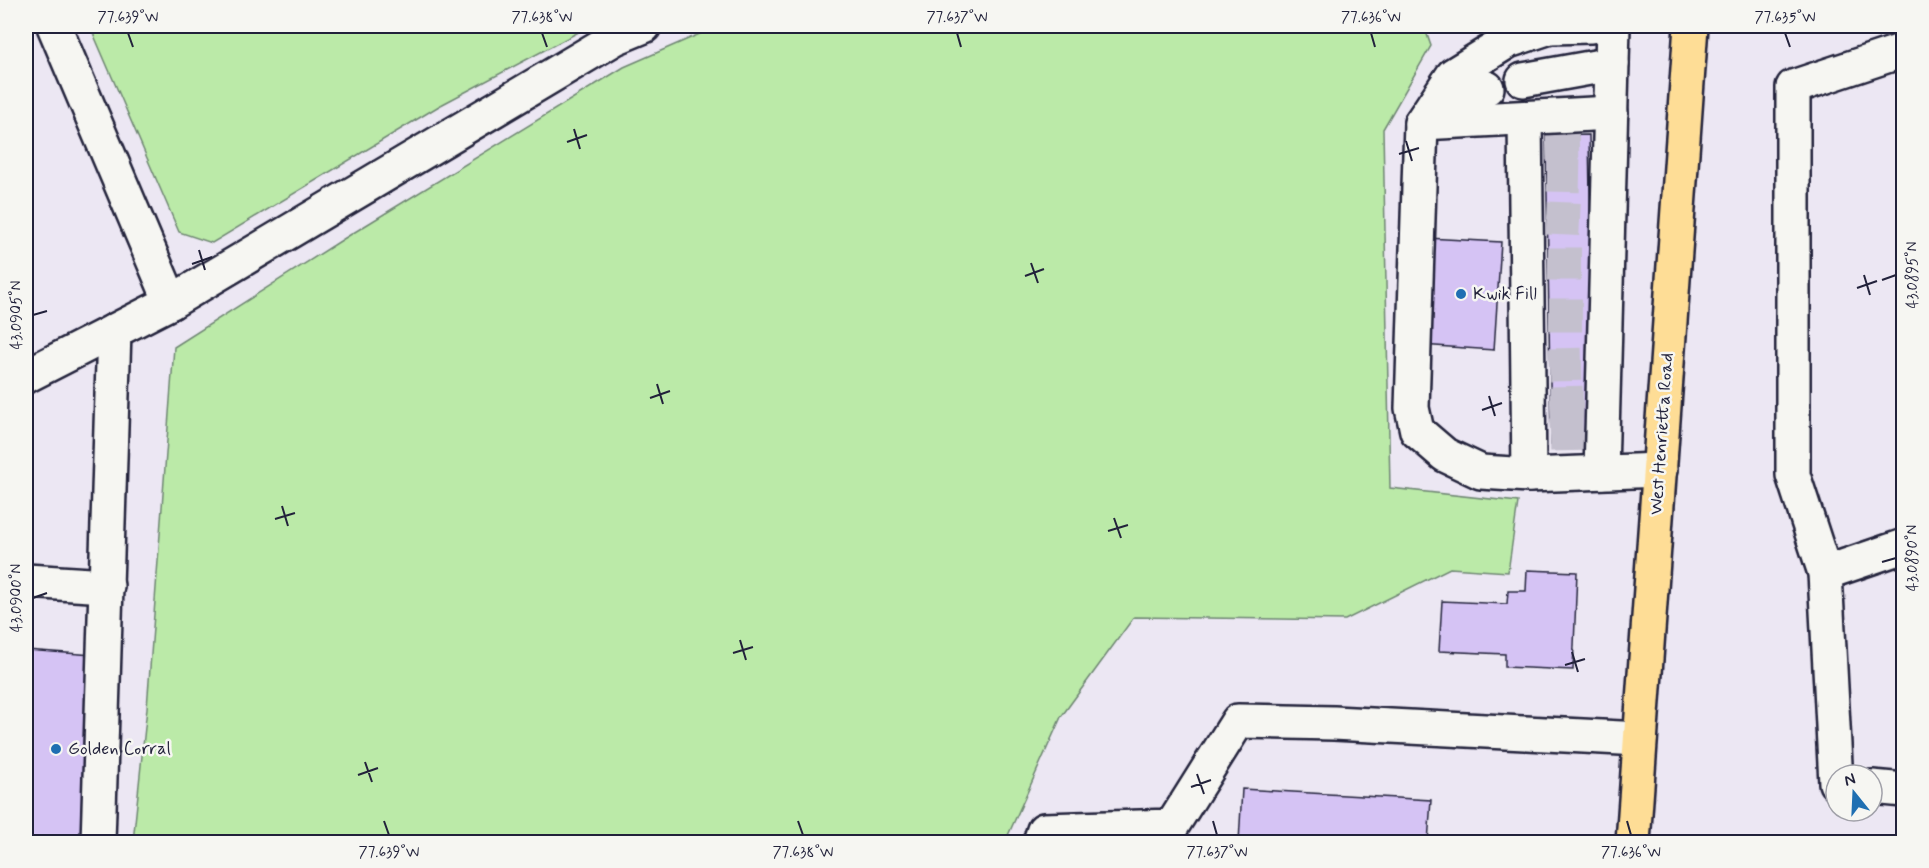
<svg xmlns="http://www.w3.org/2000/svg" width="1929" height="868" font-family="Mynerve,sans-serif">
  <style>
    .green { fill: #bbeaa8; stroke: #6e8672; stroke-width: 1.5 }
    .building { fill: #d5c3f4; stroke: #22223b; stroke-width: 1.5 }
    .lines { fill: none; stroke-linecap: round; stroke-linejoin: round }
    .minor-tunnel { stroke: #c4c0ce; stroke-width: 33; stroke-dasharray: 33 16; stroke-linecap: butt }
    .minor-casing { stroke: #22223b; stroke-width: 38 }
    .major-casing { stroke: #22223b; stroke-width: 38 }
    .minor { stroke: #f6f6f2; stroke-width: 33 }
    .major { stroke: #fedd96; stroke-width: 33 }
    .ticks { fill: none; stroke: #22223b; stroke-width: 2 }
    .poi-dot { fill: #1f6fb2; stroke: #f6f6f2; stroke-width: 2 }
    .labels { text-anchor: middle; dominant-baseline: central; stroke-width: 5; stroke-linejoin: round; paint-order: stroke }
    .poi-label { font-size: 18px; fill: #22223b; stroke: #f6f6f2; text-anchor: start }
    .street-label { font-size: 18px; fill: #22223b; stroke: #f6f6f2 }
    .neatline { fill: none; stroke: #22223b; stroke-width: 2 }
    .ticks-label { font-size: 15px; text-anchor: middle; fill: #22223b }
  </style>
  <rect width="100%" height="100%" fill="#ece7f3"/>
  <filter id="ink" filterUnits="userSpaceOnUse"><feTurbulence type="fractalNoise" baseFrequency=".0167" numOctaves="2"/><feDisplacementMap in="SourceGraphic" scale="12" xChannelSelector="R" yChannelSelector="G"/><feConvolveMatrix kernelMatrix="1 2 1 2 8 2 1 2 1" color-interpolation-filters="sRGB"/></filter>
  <g filter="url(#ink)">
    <g class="green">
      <path d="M90,26h500l-151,80 -227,137 -33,-11z"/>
      <path d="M718,26h706l7,20 -48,83 7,359 128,14 -10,70 -58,-4 -105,52 -211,-3 -73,100 -56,125h-872l14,-134 27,-361 171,-109 279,-171z"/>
    </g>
    <g class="building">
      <path d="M1589,135l5,309 -43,1 -5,-309z"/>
      <path d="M1427,238l74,4 -7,108 -73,-5z"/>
      <path d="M1527,570l50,2 -4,98 -68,-3v-13l-66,-3 3,-50 65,3 1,-13h18z"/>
      <path d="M26,650l67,5 -12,187h-55z"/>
      <path d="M1242,789l189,11 -3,42h-189z"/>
    </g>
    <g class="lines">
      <g class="minor-tunnel">
        <path d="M1546,144l44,-1"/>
        <path d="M1547,175l43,1"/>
        <path d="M1547,218l44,2"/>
        <path d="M1548,264h43"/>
        <path d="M1549,315h43"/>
        <path d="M1549,365l44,-1"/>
        <path d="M1550,403l43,-1"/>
        <path d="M1550,435l44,-1"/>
      </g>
      <defs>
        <g id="minor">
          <path d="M54,26l117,276"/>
          <path d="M1591,26l-41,1 -42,14 -55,34 -32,48 -9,285 5,23 28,24 36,17 48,3 131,-5"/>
          <path d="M1523,80l89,-16"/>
          <path d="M1430,118l57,-30"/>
          <path d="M1525,118l4,357"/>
          <path d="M1421,123l190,-10"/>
          <path d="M26,376l145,-74 444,-264 29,-12"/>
          <path d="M1601,472l12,-446"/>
          <path d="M1825,573l79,-27"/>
          <path d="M26,581l81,5"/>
          <path d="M1836,783l-11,-210 -32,-98v-388l111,-37"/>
          <path d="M1872,787l32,3"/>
          <path d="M98,842l16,-511"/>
          <path d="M1040,842l4,-12 128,-4 66,-105 96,2 306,16"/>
        </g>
        <path id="major" d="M1633,842l58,-816"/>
      </defs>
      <use href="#minor" class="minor-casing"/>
      <use href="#major" class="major-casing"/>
      <use href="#minor" class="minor"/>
      <use href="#major" class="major"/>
    </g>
  </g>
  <path class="ticks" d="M128,33l5,14M542,33l5,14M957,33l4,14M1371,33l4,14M1785,33l5,14M574,129l6,20M1406,141l6,20M567,142l20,-7M1399,154l20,-6M199,250l6,20M1031,263l7,20M192,264l20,-7M1864,275l6,20M1025,276l19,-7M1882,280l14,-5M1857,288l20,-7M33,315l14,-4M657,384l6,20M1489,396l6,20M650,398l20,-7M1482,410l20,-7M282,506l6,20M1114,518l7,20M275,519l20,-6M1108,531l20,-6M1882,562l14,-4M33,598l14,-5M740,640l6,20M1572,652l6,20M733,653l20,-6M1565,665l20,-6M365,762l7,20M1197,774l7,20M358,775l20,-7M1191,787l20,-7M384,821l5,14M798,821l5,14M1213,821l4,14M1627,821l4,14"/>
  <g class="poi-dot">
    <circle cx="1461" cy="294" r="6"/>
    <circle cx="56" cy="749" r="6"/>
  </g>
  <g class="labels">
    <g class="poi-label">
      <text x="1473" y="294">Kwik Fill</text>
      <text x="68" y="749">Golden Corral</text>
    </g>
    <g class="street-label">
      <text transform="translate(1662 434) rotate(-86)">West Henrietta Road</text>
    </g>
  </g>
  <rect width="1929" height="868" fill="none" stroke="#f6f6f2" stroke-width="66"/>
  <g transform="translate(1854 793) rotate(342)"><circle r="28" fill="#f6f6f2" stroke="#a1a1a9" stroke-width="1.5"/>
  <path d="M0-4.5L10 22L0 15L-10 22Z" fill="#1f6fb2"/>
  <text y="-9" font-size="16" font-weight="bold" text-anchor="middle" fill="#22223b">N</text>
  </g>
  <rect x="33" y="33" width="1863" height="802" class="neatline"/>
  <g class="ticks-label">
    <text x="128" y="22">77.639°W</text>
    <text x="542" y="22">77.638°W</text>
    <text x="957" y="22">77.637°W</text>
    <text x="1371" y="22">77.636°W</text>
    <text x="1785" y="22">77.635°W</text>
    <text transform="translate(1912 275) rotate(-90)" y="5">43.0895°N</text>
    <text transform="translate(16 315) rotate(-90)" y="5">43.0905°N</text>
    <text transform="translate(1912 558) rotate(-90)" y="5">43.0890°N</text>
    <text transform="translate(16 598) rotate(-90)" y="5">43.0900°N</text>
    <text x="389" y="857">77.639°W</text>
    <text x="803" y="857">77.638°W</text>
    <text x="1217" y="857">77.637°W</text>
    <text x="1631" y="857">77.636°W</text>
  </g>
</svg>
